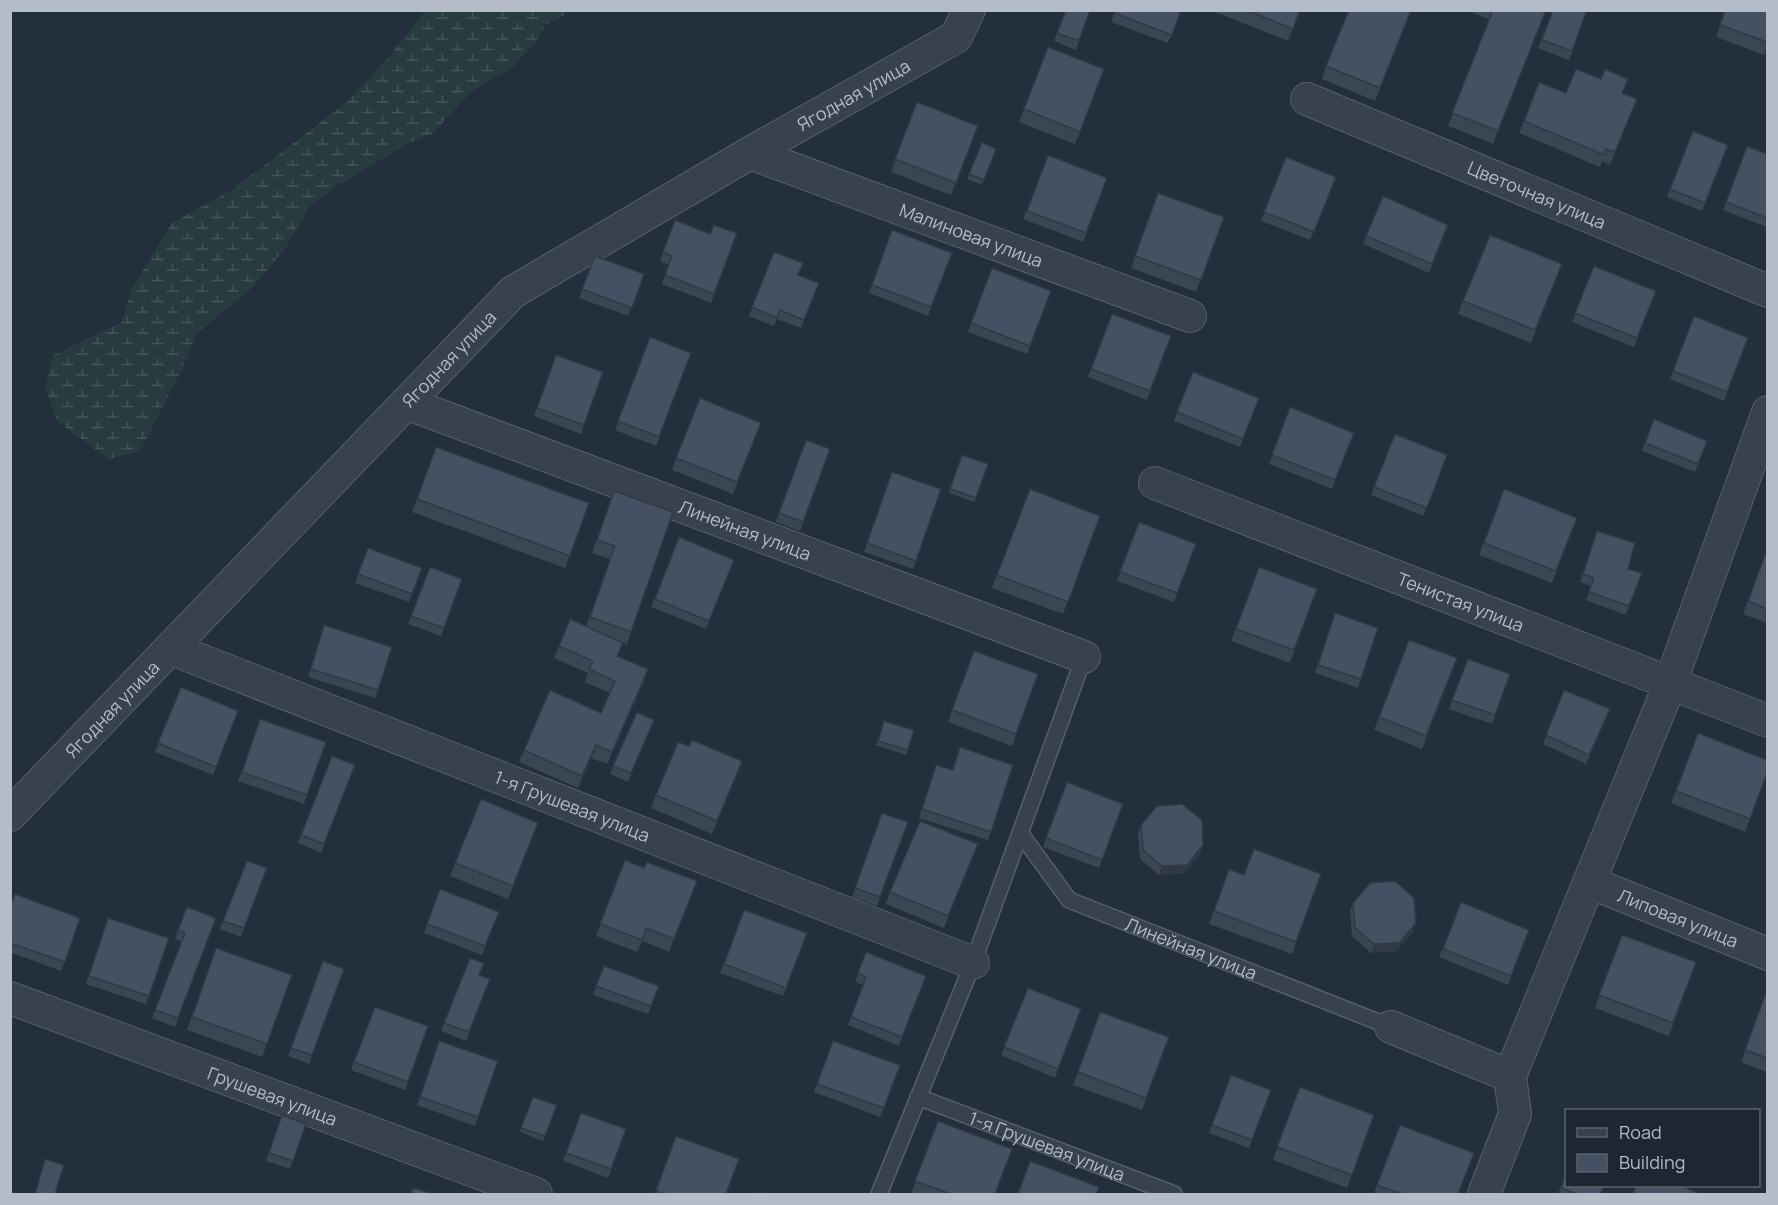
<svg xmlns="http://www.w3.org/2000/svg" width="1778" height="1205" font-family="Manrope,sans-serif">
  <style>
    .wetland { fill: url(#wetland-marsh) }
    .lines { fill: none; stroke-linecap: round; stroke-linejoin: round }
    .service-casing { stroke: #565f6c; stroke-width: 18 }
    .minor-casing { stroke: #565f6c; stroke-width: 34 }
    .service { stroke: #38414e; stroke-width: 15 }
    .minor { stroke: #38414e; stroke-width: 32 }
    .wall { fill: #3b4654 }
    .shaded-wall { fill: #303945 }
    .building { fill: #455162; stroke: #303945; stroke-width: 1.5 }
    .labels { text-anchor: middle; dominant-baseline: central; stroke-width: 5; stroke-linejoin: round; paint-order: stroke }
    .street-label { font-size: 18px; fill: #b4bcc9; stroke: #1d2633 }
  </style>
  <defs>
    <pattern id="wetland-marsh" width="20" height="14" patternUnits="userSpaceOnUse" patternTransform="scale(1.5)"><rect width="20" height="14" fill="#263c3f"/><path d="M1 5h8M5 5V1M11 12h8M15 12V8" fill="none" stroke="#435659"/></pattern>
  </defs>
  <rect width="100%" height="100%" fill="#242f3e"/>
  <path class="wetland" d="M425,11h147l-27,14 -9,17 -25,27 -38,21 -41,44 -23,9 -76,45 -25,20 -21,38 -34,41 -57,47 -14,35 -42,82 -31,8 -51,-37 -13,-34 8,-33 68,-32 11,-35 40,-65 60,-33 115,-88 43,-46z"/>
  <g class="lines">
    <defs>
      <g id="service">
        <path id="s1" d="M1021,834l48,66 322,127"/>
        <path id="s2" d="M918,1097l256,97"/>
        <path d="M879,1194l94,-231 111,-306"/>
      </g>
      <g id="minor">
        <path id="s3" d="M1307,99l461,192"/>
        <path id="s4" d="M750,153l440,163"/>
        <path id="s5" d="M406,403l678,254"/>
        <path id="s6" d="M1155,483l613,238"/>
        <path id="s7" d="M172,649l801,314"/>
        <path id="s8" d="M10,815l503,-523 237,-139 206,-116 13,-27"/>
        <path id="s9" d="M1589,882l179,72"/>
        <path id="s10" d="M10,998l526,196"/>
        <path d="M1391,1027l119,49 160,-392 98,-272"/>
        <path d="M1484,1194l31,-80 -5,-38"/>
      </g>
    </defs>
    <use href="#service" class="service-casing"/>
    <use href="#minor" class="minor-casing"/>
    <use href="#service" class="service"/>
    <use href="#minor" class="minor"/>
  </g>
  <g class="wall">
    <path d="M1066,10h24l-14,40 -22,-9z"/>
    <path d="M1115,10h66l-13,33 -57,-21z"/>
    <path d="M1210,10h90l-12,31z"/>
    <path d="M1467,10h79l-53,134 -45,-18 42,-106z"/>
    <path d="M1553,10h34l-18,50 -31,-12z"/>
    <path d="M1719,10h45l3,2v32l-3,11 -48,-18 8,-24z"/>
    <path d="M1410,14l-35,87 -53,-22 4,-13z"/>
    <path d="M1104,69l-29,75 -56,-22 5,-13z"/>
    <path d="M1566,93h57l9,18 -22,54 -8,-4 -2,6 -81,-34 5,-12z"/>
    <path d="M917,102l61,24 -27,69 -60,-23z"/>
    <path d="M1693,131l35,14 -26,66 -35,-14z"/>
    <path d="M982,142l14,7 -14,36 -15,-6z"/>
    <path d="M1747,146l20,8v73l-44,-17z"/>
    <path d="M1048,155l59,23 -24,64 -60,-23z"/>
    <path d="M1286,157l50,20 -26,63 -49,-19z"/>
    <path d="M1158,193l66,24 -28,75 -65,-24z"/>
    <path d="M675,220l35,14 27,-1 -26,70 -49,-19 7,-19 -9,-4z"/>
    <path d="M892,230l60,23 -24,63 -59,-23z"/>
    <path d="M1445,233l-16,40 -66,-29 3,-8z"/>
    <path d="M774,252l24,23 21,8 -18,45 -24,-9 -3,7 -25,-10z"/>
    <path d="M595,256l49,18 -16,42 -49,-18z"/>
    <path d="M1562,264l-31,79 -73,-29 5,-13z"/>
    <path d="M1594,266l62,25 -22,56 -62,-25z"/>
    <path d="M992,268l59,23 -24,63 -59,-22z"/>
    <path d="M1112,314l59,22 -24,64 -59,-23z"/>
    <path d="M1694,316l54,22 -24,63 -54,-22z"/>
    <path d="M650,337l41,16 -35,93 -41,-16z"/>
    <path d="M556,355l47,17 -22,62 -47,-18z"/>
    <path d="M1193,372l66,26 -19,49 -66,-26z"/>
    <path d="M1290,407l64,26 -22,56 -63,-25z"/>
    <path d="M1654,419l53,22 -12,31 -53,-21z"/>
    <path d="M1395,434l52,21 -24,61 -52,-21z"/>
    <path d="M756,435l-23,59 -61,-24 4,-12z"/>
    <path d="M806,440l24,9 -30,82 -24,-9z"/>
    <path d="M962,455l26,9 -14,38 -25,-9z"/>
    <path d="M892,472l49,17 -28,80 -49,-17z"/>
    <path d="M1030,489l70,27 -37,98 -71,-26z"/>
    <path d="M1504,489l73,29 -25,65 -73,-28z"/>
    <path d="M614,491l17,141 -4,12 -4,-1 -5,13 30,13 -4,13 -37,82 -16,-6 -13,30 -59,-26 5,-12 77,-37 9,-20 -25,-11 3,-9 -34,-15 5,-12 27,-20 24,-67 -18,-6z"/>
    <path d="M417,499l172,4 -24,65 -153,-56z"/>
    <path d="M1139,522l57,22 -22,58 -57,-21z"/>
    <path d="M679,537l55,23 -28,69 -55,-22z"/>
    <path d="M1594,539l34,30 14,4 -16,42 -40,-15 5,-14 -11,-4z"/>
    <path d="M368,548l54,20 -13,34 -54,-19z"/>
    <path d="M1767,550v73l-24,-9z"/>
    <path d="M430,567l32,12 -21,57 -33,-12z"/>
    <path d="M1259,567l58,22 -27,74 -59,-22z"/>
    <path d="M1335,613l43,15 -20,60 -43,-15z"/>
    <path d="M324,625l54,65 -3,8 -67,-21z"/>
    <path d="M1409,640l48,18 -35,91 -48,-19z"/>
    <path d="M974,651l64,23 -26,72 -64,-24z"/>
    <path d="M1468,659l42,15 -18,50 -43,-15z"/>
    <path d="M181,687l57,24 -25,64 -58,-23z"/>
    <path d="M1564,690l43,27 -21,47 -43,-20z"/>
    <path d="M260,719l66,23 -22,62 -66,-23z"/>
    <path d="M654,720l-26,62 -18,-8 3,-8z"/>
    <path d="M884,721l30,9 -8,25 -30,-10z"/>
    <path d="M1698,733l69,40 -22,59 -74,-29z"/>
    <path d="M689,746l53,15 -30,73 -61,-26 5,-13z"/>
    <path d="M332,756l23,9 -34,88 -23,-10z"/>
    <path d="M936,765l16,5 61,-5 -25,75 -69,-22z"/>
    <path d="M1067,782l56,22 -24,64 -56,-21z"/>
    <path d="M882,813l26,9 -31,84 -25,-9z"/>
    <path d="M538,823l-30,76 -58,-23 5,-13z"/>
    <path d="M1141,825l62,20 -3,9 -16,19 -25,2 -19,-16 -2,-26z"/>
    <path d="M978,844l-34,84 -58,-24 4,-12z"/>
    <path d="M625,860l19,8 53,13 -28,71 -27,-11 -5,11 -41,-16z"/>
    <path d="M247,861l20,7 -26,69 -21,-8z"/>
    <path d="M1229,869l15,6 77,-1 -29,80 -83,-30z"/>
    <path d="M440,889l59,23 -17,43 -58,-22z"/>
    <path d="M1461,902l68,28 -21,55 -69,-28z"/>
    <path d="M1353,903l60,29 -17,19 -25,2 -19,-17 -2,-25z"/>
    <path d="M10,907l70,11 -19,53 -51,-19z"/>
    <path d="M187,907l29,11 -41,109 -23,-9 30,-76 -7,-3z"/>
    <path d="M744,910l63,23 -24,63 -63,-23z"/>
    <path d="M108,918l61,20 -23,66 -60,-20z"/>
    <path d="M1622,935l74,27 -27,74 -74,-28z"/>
    <path d="M216,948l76,27 -30,82 -75,-27z"/>
    <path d="M866,952l60,24 -27,70 -51,-21 15,-40 -8,-3z"/>
    <path d="M470,958l10,17 10,4 -24,62 -25,-10z"/>
    <path d="M323,961l21,8 -35,95 -21,-8z"/>
    <path d="M604,966l55,20 -11,28 -55,-19z"/>
    <path d="M1028,988l53,21 -26,69 -54,-23z"/>
    <path d="M1767,990v82l-26,-10z"/>
    <path d="M375,1007l53,19 -23,64 -54,-20z"/>
    <path d="M1169,1037l-27,73 -69,-25 5,-13z"/>
    <path d="M439,1041l59,20 -23,65 -58,-21z"/>
    <path d="M833,1041l67,24 -20,52 -66,-25z"/>
    <path d="M1231,1075l40,15 -22,58 -40,-15z"/>
    <path d="M1300,1087l74,28 -27,73 -74,-28z"/>
    <path d="M533,1097l24,8 -14,36 -23,-9z"/>
    <path d="M581,1113l45,16 -18,49 -45,-17z"/>
    <path d="M282,1115l24,9 -16,45 -24,-8z"/>
    <path d="M938,1121l57,73h-84z"/>
    <path d="M676,1136l50,58h-72z"/>
    <path d="M1566,1173l35,21h-43z"/>
    <path d="M1377,1185l81,9h-84z"/>
  </g>
  <g class="shaded-wall">
    <path d="M648,669l-4,13 -37,82 5,-12z"/>
    <path d="M596,745l-5,13 -13,30 4,-12z"/>
    <path d="M742,761l-4,13 -26,60 5,-13z"/>
    <path d="M1203,845l-3,9 -16,19 -25,2 3,-9z"/>
    <path d="M1416,923l-3,9 -17,19 -25,2 3,-9z"/>
  </g>
  <g class="building">
    <path d="M1066,10h24l-11,31 -22,-8z"/>
    <path d="M1115,10h66l-9,25 -58,-22z"/>
    <path d="M1247,10h53l-7,19z"/>
    <path d="M1349,10h62l-31,78 -54,-22z"/>
    <path d="M1493,10h53l-48,121 -46,-18z"/>
    <path d="M1553,10h34l-15,41 -30,-11z"/>
    <path d="M1725,10h39l3,2v30l-47,-17z"/>
    <path d="M1048,47l56,22 -24,63 -56,-23z"/>
    <path d="M1576,69l25,10 4,-10 23,10 -6,14 15,6 -22,53 -9,-3 -2,6 -80,-34 15,-39 27,11z"/>
    <path d="M917,102l61,24 -22,57 -61,-24z"/>
    <path d="M1693,131l35,14 -23,58 -35,-14z"/>
    <path d="M982,142l14,7 -12,31 -15,-6z"/>
    <path d="M1747,146l20,8v64l-41,-16z"/>
    <path d="M1048,155l59,23 -21,55 -59,-22z"/>
    <path d="M1286,157l50,20 -22,55 -50,-20z"/>
    <path d="M1158,193l66,24 -23,63 -66,-24z"/>
    <path d="M1383,196l65,29 -16,39 -66,-28z"/>
    <path d="M675,220l35,14 4,-9 23,8 -23,61 -49,-19 7,-19 -9,-4z"/>
    <path d="M892,230l60,23 -21,54 -59,-22z"/>
    <path d="M1490,235l72,29 -27,66 -72,-29z"/>
    <path d="M774,252l29,11 -5,12 21,8 -15,37 -24,-10 -3,8 -25,-11z"/>
    <path d="M595,256l49,18 -12,34 -50,-19z"/>
    <path d="M1594,266l62,25 -19,47 -62,-25z"/>
    <path d="M992,268l59,23 -21,55 -59,-23z"/>
    <path d="M1112,314l59,22 -21,55 -59,-22z"/>
    <path d="M1694,316l54,22 -21,54 -54,-21z"/>
    <path d="M650,337l41,16 -32,84 -41,-16z"/>
    <path d="M556,355l47,17 -19,53 -47,-17z"/>
    <path d="M1193,372l66,26 -16,41 -66,-27z"/>
    <path d="M700,398l61,25 -24,59 -61,-24z"/>
    <path d="M1290,407l64,26 -19,47 -63,-25z"/>
    <path d="M1654,419l53,22 -9,23 -53,-21z"/>
    <path d="M1395,434l52,21 -20,53 -53,-21z"/>
    <path d="M806,440l24,9 -27,73 -24,-9z"/>
    <path d="M436,447l153,56 -19,53 -153,-57z"/>
    <path d="M962,455l26,9 -12,34 -26,-9z"/>
    <path d="M892,472l49,17 -25,72 -49,-18z"/>
    <path d="M1030,489l70,27 -32,86 -71,-27z"/>
    <path d="M1504,489l73,29 -21,53 -72,-28z"/>
    <path d="M614,491l59,21 -42,120 -41,-15 25,-71 -18,-6z"/>
    <path d="M1139,522l57,22 -19,49 -57,-21z"/>
    <path d="M1597,531l38,12 -7,26 14,4 -13,33 -40,-14 5,-14 -11,-4z"/>
    <path d="M679,537l55,23 -25,61 -54,-22z"/>
    <path d="M368,548l54,20 -10,26 -54,-20z"/>
    <path d="M1767,550v59l-19,-8z"/>
    <path d="M430,567l32,12 -18,49 -33,-12z"/>
    <path d="M1259,567l58,22 -23,61 -58,-21z"/>
    <path d="M1335,613l43,15 -17,51 -43,-14z"/>
    <path d="M570,619l53,24 -6,13 31,13 -36,83 -16,-7 -14,31 -58,-26 26,-60 51,23 14,-32 -26,-12 4,-8 -34,-15z"/>
    <path d="M324,625l68,22 -14,43 -67,-21z"/>
    <path d="M1409,640l48,18 -31,78 -47,-19z"/>
    <path d="M974,651l64,23 -22,60 -64,-24z"/>
    <path d="M1468,659l42,15 -15,41 -43,-15z"/>
    <path d="M181,687l57,24 -22,56 -58,-24z"/>
    <path d="M1564,690l46,19 -21,46 -43,-20z"/>
    <path d="M637,712l17,8 -23,53 -18,-7z"/>
    <path d="M260,719l66,23 -19,53 -65,-23z"/>
    <path d="M884,721l30,9 -6,20 -30,-9z"/>
    <path d="M1698,733l69,27v13l-17,46 -74,-28z"/>
    <path d="M692,740l50,21 -25,60 -61,-26 22,-53 11,4z"/>
    <path d="M960,747l53,18 -22,67 -69,-23 14,-44 17,5z"/>
    <path d="M332,756l23,9 -31,79 -23,-9z"/>
    <path d="M1067,782l56,22 -21,56 -56,-22z"/>
    <path d="M481,799l57,24 -25,63 -58,-23z"/>
    <path d="M1182,804l20,16 1,25 -16,20 -25,1 -19,-16 -2,-25 16,-19z"/>
    <path d="M882,813l26,9 -28,75 -25,-9z"/>
    <path d="M920,821l58,23 -30,72 -58,-24z"/>
    <path d="M1254,849l67,25 -25,68 -82,-31 15,-42 15,6z"/>
    <path d="M625,860l19,8 3,-6 50,19 -23,58 -28,-11 -4,12 -42,-16z"/>
    <path d="M247,861l20,7 -23,60 -21,-7z"/>
    <path d="M1395,881l19,17 2,25 -17,20 -25,1 -19,-16 -2,-25 17,-20z"/>
    <path d="M440,889l59,23 -14,34 -58,-22z"/>
    <path d="M15,894l65,24 -15,44 -55,-19v-36z"/>
    <path d="M1461,902l68,28 -18,46 -68,-27z"/>
    <path d="M187,907l29,11 -38,100 -23,-8 30,-77 -7,-3z"/>
    <path d="M744,910l63,23 -21,55 -62,-24z"/>
    <path d="M108,918l61,20 -20,58 -60,-20z"/>
    <path d="M1622,935l74,27 -23,61 -74,-28z"/>
    <path d="M216,948l76,27 -25,69 -75,-27z"/>
    <path d="M866,952l60,24 -24,61 -51,-20 15,-40 -8,-4z"/>
    <path d="M470,958l14,5 -5,12 11,4 -21,53 -25,-9z"/>
    <path d="M323,961l21,8 -32,86 -21,-7z"/>
    <path d="M604,966l55,20 -8,20 -55,-20z"/>
    <path d="M1028,988l53,21 -23,60 -54,-22z"/>
    <path d="M1767,990v68l-22,-8z"/>
    <path d="M375,1007l53,19 -20,56 -54,-20z"/>
    <path d="M1100,1012l69,25 -23,61 -68,-26z"/>
    <path d="M439,1041l59,20 -20,56 -58,-20z"/>
    <path d="M833,1041l67,24 -16,43 -67,-24z"/>
    <path d="M1231,1075l40,15 -19,50 -40,-15z"/>
    <path d="M1300,1087l74,28 -22,60 -75,-28z"/>
    <path d="M533,1097l24,8 -12,31 -24,-8z"/>
    <path d="M581,1113l45,16 -15,40 -45,-16z"/>
    <path d="M282,1115l24,9 -13,37 -24,-8z"/>
    <path d="M938,1121l74,28 -17,45h-44l-36,-13z"/>
    <path d="M1400,1125l74,28 -16,41h-55l-26,-9z"/>
    <path d="M676,1136l63,23 -13,35h-61l-9,-3z"/>
    <path d="M45,1159l19,6 -9,29h-20z"/>
    <path d="M1030,1161l69,26 -3,7h-78z"/>
    <path d="M1566,1173v12h38l-3,9h-24l-16,-6z"/>
    <path d="M1636,1185h43l22,9h-68z"/>
    <path d="M413,1188l22,6h-24z"/>
    <path d="M758,1192l9,2h-10z"/>
  </g>
  <g class="labels">
    <g class="street-label">
      <text stroke="none"><textPath href="#s8" startOffset="1119">Ягодная улица</textPath></text>
      <text stroke="none"><textPath href="#s3" startOffset="249">Цветочная улица</textPath></text>
      <text stroke="none"><textPath href="#s4" startOffset="236">Малиновая улица</textPath></text>
      <text stroke="none"><textPath href="#s8" startOffset="633">Ягодная улица</textPath></text>
      <text stroke="none"><textPath href="#s5" startOffset="362">Линейная улица</textPath></text>
      <text stroke="none"><textPath href="#s6" startOffset="328">Тенистая улица</textPath></text>
      <text stroke="none"><textPath href="#s8" startOffset="147">Ягодная улица</textPath></text>
      <text stroke="none"><textPath href="#s7" startOffset="430">1-я Грушевая улица</textPath></text>
      <text stroke="none"><textPath href="#s9" startOffset="96">Липовая улица</textPath></text>
      <text stroke="none"><textPath href="#s1" startOffset="213">Линейная улица</textPath></text>
      <text stroke="none"><textPath href="#s10" startOffset="280">Грушевая улица</textPath></text>
      <text stroke="none"><textPath href="#s2" startOffset="138">1-я Грушевая улица</textPath></text>
    </g>
  </g>
  <rect width="1778" height="1205" fill="none" stroke="#b4bcc9" stroke-width="24"/>
  <rect x="1565" y="1109" width="195" height="78" fill="#1d2633" stroke="#59626f" stroke-width="1.5"/>
  <rect x="1577" y="1128" width="30" height="9" fill="#38414e" stroke="#59626f" stroke-width="1.5"/>
  <text x="1619" y="1139" font-size="18" fill="#b4bcc9">Road</text>
  <rect x="1577" y="1154" width="30" height="18" fill="#455162" stroke="#59626f" stroke-width="1.5"/>
  <text x="1619" y="1169" font-size="18" fill="#b4bcc9">Building</text>
</svg>
